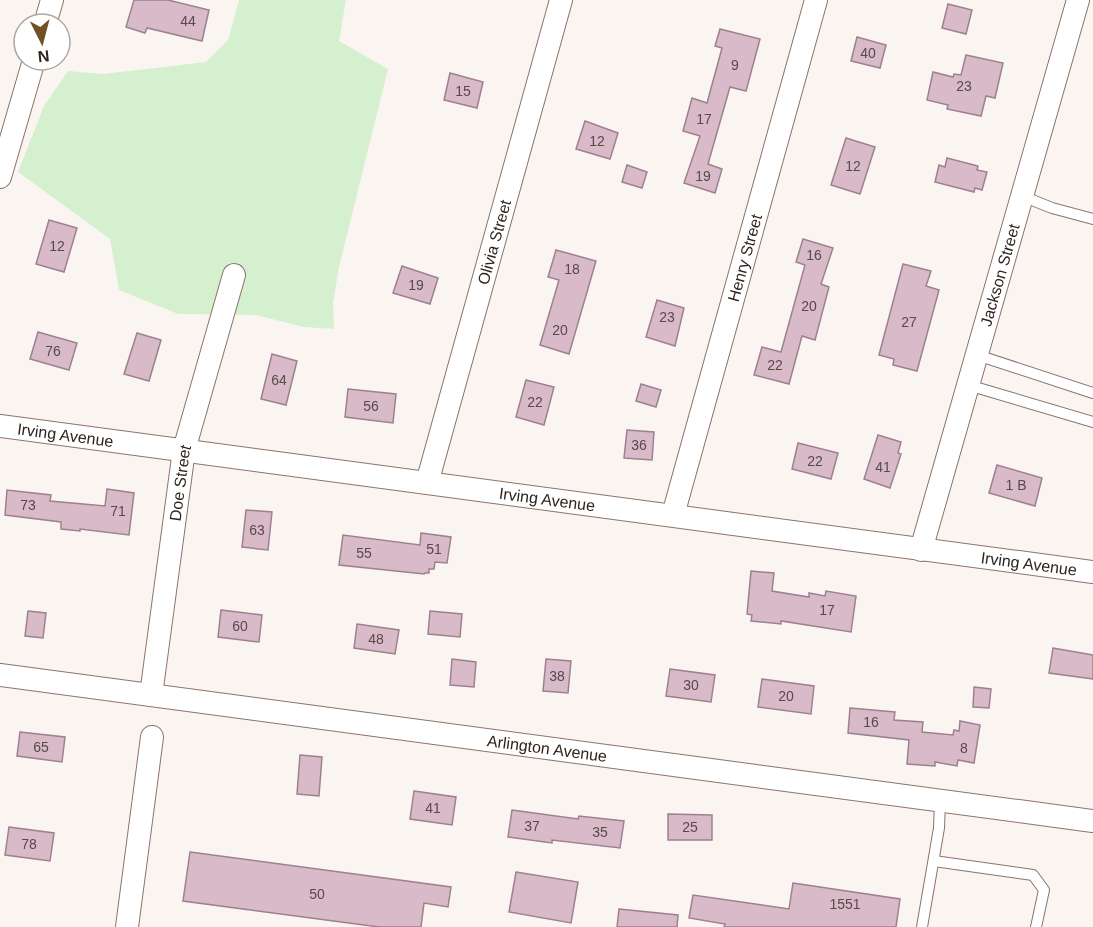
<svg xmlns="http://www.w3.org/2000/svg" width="1093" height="927" font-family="Arial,sans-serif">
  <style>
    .green { fill: #d5f0cf }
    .building { fill: #d8bac8; stroke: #9d818e; stroke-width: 1.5 }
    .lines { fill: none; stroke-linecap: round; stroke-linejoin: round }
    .service-casing { stroke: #8d7366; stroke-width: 12 }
    .minor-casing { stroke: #8d7366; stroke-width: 24 }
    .service { stroke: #fff; stroke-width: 10 }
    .minor { stroke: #fff; stroke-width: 22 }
    .labels { text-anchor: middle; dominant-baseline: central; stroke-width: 5; stroke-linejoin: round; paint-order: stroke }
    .number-label { font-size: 14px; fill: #594a48 }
    .street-label { font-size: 16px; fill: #2f241e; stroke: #fff }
  </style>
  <rect width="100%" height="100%" fill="#fbf5f2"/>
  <path class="green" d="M239,0h107l-7,41 49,28 -49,198 -6,36 1,26 -30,-2 -48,-12 -78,-1 -59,-24 -9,-51 -92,-67 26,-66 24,-35 35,3 103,-12 22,-22z"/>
  <g class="building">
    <path d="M134,0h34l41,10 -7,31 -55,-13 -2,5 -19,-6z"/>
    <path d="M948,4l24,6 -6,24 -24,-6z"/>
    <path d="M720,29l40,10 -14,52 -16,-4 -22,77 14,5 -7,24 -31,-10 16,-47 -17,-5 9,-33 15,5 15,-55 -7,-2z"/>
    <path d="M857,37l29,8 -6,23 -29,-7z"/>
    <path d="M966,55l37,8 -8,35 -9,-2 -5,20 -34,-7 1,-4 -21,-5 6,-28 20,5 1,-3 7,1z"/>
    <path d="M450,73l33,9 -6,26 -33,-8z"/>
    <path d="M585,121l33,12 -8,26 -34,-10z"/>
    <path d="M846,138l29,9 -15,47 -29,-9z"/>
    <path d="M947,158l31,8 -1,4 10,2 -5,18 -7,-2 -1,4 -39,-10 4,-17 6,2z"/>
    <path d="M627,165l20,7 -5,16 -20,-6z"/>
    <path d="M49,220l28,8 -13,44 -28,-8z"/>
    <path d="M803,239l30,9 -12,36 8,3 -14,53 -13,-4 -13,48 -35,-9 8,-28 19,5 24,-87 -9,-3z"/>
    <path d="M556,250l40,11 -27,93 -29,-9 19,-65 -11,-3z"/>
    <path d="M903,264l28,7 -5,15 13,4 -22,81 -24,-6 1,-6 -15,-4z"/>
    <path d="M402,266l36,12 -8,26 -37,-11z"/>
    <path d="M657,300l27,8 -9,38 -29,-9z"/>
    <path d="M38,332l39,11 -8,27 -39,-11z"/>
    <path d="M137,333l24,7 -12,41 -25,-7z"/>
    <path d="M272,354l25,7 -11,44 -25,-6z"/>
    <path d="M526,380l28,7 -10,38 -28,-8z"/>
    <path d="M641,384l20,6 -5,17 -20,-6z"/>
    <path d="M348,389l48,5 -3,29 -48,-6z"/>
    <path d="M627,430l27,2 -2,28 -28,-2z"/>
    <path d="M878,435l23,7 -3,11 3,1 -11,34 -26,-9z"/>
    <path d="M798,443l40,10 -7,26 -39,-10z"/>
    <path d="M997,465l45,13 -7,28 -46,-13z"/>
    <path d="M107,489l27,4 -5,42 -49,-6v2l-19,-2v-7l-56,-7 2,-25 44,5 -1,6 55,5z"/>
    <path d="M246,510l26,2 -4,38 -26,-3z"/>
    <path d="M421,533l30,4 -4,26 -12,-1 -1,7h-5v4h-4l-1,1 -85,-9 4,-30 77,10z"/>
    <path d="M751,571l23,2 -2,18 37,6v-4l16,3 1,-5 30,5 -5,36 -70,-11v3l-30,-3 1,-6 -5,-1z"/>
    <path d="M221,610l41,5 -3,27 -41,-5z"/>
    <path d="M28,611l18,2 -3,25 -18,-2z"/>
    <path d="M430,611l32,3 -2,23 -32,-3z"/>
    <path d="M357,624l42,6 -4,24 -41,-6z"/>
    <path d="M1053,648l40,7v24l-44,-6z"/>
    <path d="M452,659l24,3 -2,25 -24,-2z"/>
    <path d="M546,659l25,2 -3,32 -25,-2z"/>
    <path d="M670,669l45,6 -4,27 -45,-6z"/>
    <path d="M762,679l52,7 -3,28 -53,-7z"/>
    <path d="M974,687l17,2 -2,19 -16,-1z"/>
    <path d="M850,708l45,4 -1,8 29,2 -1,10 31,3 1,-5 5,1 1,-10 20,4 -6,38 -16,-3 -1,6 -22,-4v4l-28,-2 2,-24 -61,-7z"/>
    <path d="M20,732l45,5 -3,25 -45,-6z"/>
    <path d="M300,755l22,2 -3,39 -22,-2z"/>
    <path d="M414,791l42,6 -4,28 -42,-6z"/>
    <path d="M512,810l66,9 1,-3 45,5 -4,27 -68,-8v3l-44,-6z"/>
    <path d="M668,814l44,1v25h-44z"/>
    <path d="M9,827l45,6 -4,28 -45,-6z"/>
    <path d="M190,852l261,35 -3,20 -24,-4 -3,24h-42l-196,-26z"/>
    <path d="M516,872l62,10 -7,41 -62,-11z"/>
    <path d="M793,883l107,16 -4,28h-172l1,-3 -36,-6 4,-23 96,14z"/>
    <path d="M619,909l59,6 -1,12h-60z"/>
  </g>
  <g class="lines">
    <defs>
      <g id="service">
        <path d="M1022,196l30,12 41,11"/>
        <path d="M977,355l116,38"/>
        <path d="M968,385l125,37"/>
        <path d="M934,861l99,14 11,15 -8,37"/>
        <path d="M922,927l17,-99 1,-27"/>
      </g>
      <g id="minor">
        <path d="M45,24l7,-24"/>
        <path d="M0,177l34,-117"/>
        <path id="s1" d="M0,426l1093,146"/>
        <path id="s2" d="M427,483l134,-483"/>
        <path id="s3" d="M673,515l143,-515"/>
        <path id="s4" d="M921,550l157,-550"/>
        <path id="s5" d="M0,675l1093,146"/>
        <path id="s6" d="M151,695l33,-245 50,-175"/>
        <path d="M127,927l25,-190"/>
      </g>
    </defs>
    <use href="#service" class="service-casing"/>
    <use href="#minor" class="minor-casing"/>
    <use href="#service" class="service"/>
    <use href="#minor" class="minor"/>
  </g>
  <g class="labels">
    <g class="number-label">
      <text x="188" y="21">44</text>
      <text x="868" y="53">40</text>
      <text x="735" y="65">9</text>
      <text x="964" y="86">23</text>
      <text x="463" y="91">15</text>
      <text x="704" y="119">17</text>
      <text x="597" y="141">12</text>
      <text x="853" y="166">12</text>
      <text x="703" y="176">19</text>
      <text x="57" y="246">12</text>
      <text x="814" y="255">16</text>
      <text x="572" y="269">18</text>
      <text x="416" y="285">19</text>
      <text x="809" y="306">20</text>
      <text x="667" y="317">23</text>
      <text x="909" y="322">27</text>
      <text x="560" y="330">20</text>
      <text x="53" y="351">76</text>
      <text x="775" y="365">22</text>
      <text x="279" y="380">64</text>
      <text x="535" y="402">22</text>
      <text x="371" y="406">56</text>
      <text x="639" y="445">36</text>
      <text x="815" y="461">22</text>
      <text x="883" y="467">41</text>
      <text x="1016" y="485">1 B</text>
      <text x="28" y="505">73</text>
      <text x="118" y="511">71</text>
      <text x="257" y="530">63</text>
      <text x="434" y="549">51</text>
      <text x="364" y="553">55</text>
      <text x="827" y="610">17</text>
      <text x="240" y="626">60</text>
      <text x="376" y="639">48</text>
      <text x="557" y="676">38</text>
      <text x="691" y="685">30</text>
      <text x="786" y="696">20</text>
      <text x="871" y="722">16</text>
      <text x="41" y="747">65</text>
      <text x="964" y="748">8</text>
      <text x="433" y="808">41</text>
      <text x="532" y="826">37</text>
      <text x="690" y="827">25</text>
      <text x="600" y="832">35</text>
      <text x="29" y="844">78</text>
      <text x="317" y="894">50</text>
      <text x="845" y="904">1551</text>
    </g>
    <g class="street-label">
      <text stroke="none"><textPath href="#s2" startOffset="250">Olivia Street</textPath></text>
      <text stroke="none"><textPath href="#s3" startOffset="267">Henry Street</textPath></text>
      <text stroke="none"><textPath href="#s4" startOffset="286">Jackson Street</textPath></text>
      <text stroke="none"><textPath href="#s1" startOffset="66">Irving Avenue</textPath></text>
      <text stroke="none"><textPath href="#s6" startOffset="214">Doe Street</textPath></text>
      <text stroke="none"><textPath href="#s1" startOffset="552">Irving Avenue</textPath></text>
      <text stroke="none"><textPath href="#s1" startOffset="1038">Irving Avenue</textPath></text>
      <text stroke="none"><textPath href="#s5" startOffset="552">Arlington Avenue</textPath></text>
    </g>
  </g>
  <g transform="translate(42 42) rotate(174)"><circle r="28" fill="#ffffff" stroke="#aca7a5" stroke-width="1.5"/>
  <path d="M0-4.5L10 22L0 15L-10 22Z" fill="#6f5125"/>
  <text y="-9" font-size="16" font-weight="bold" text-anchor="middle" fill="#2f241e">N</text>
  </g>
</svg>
